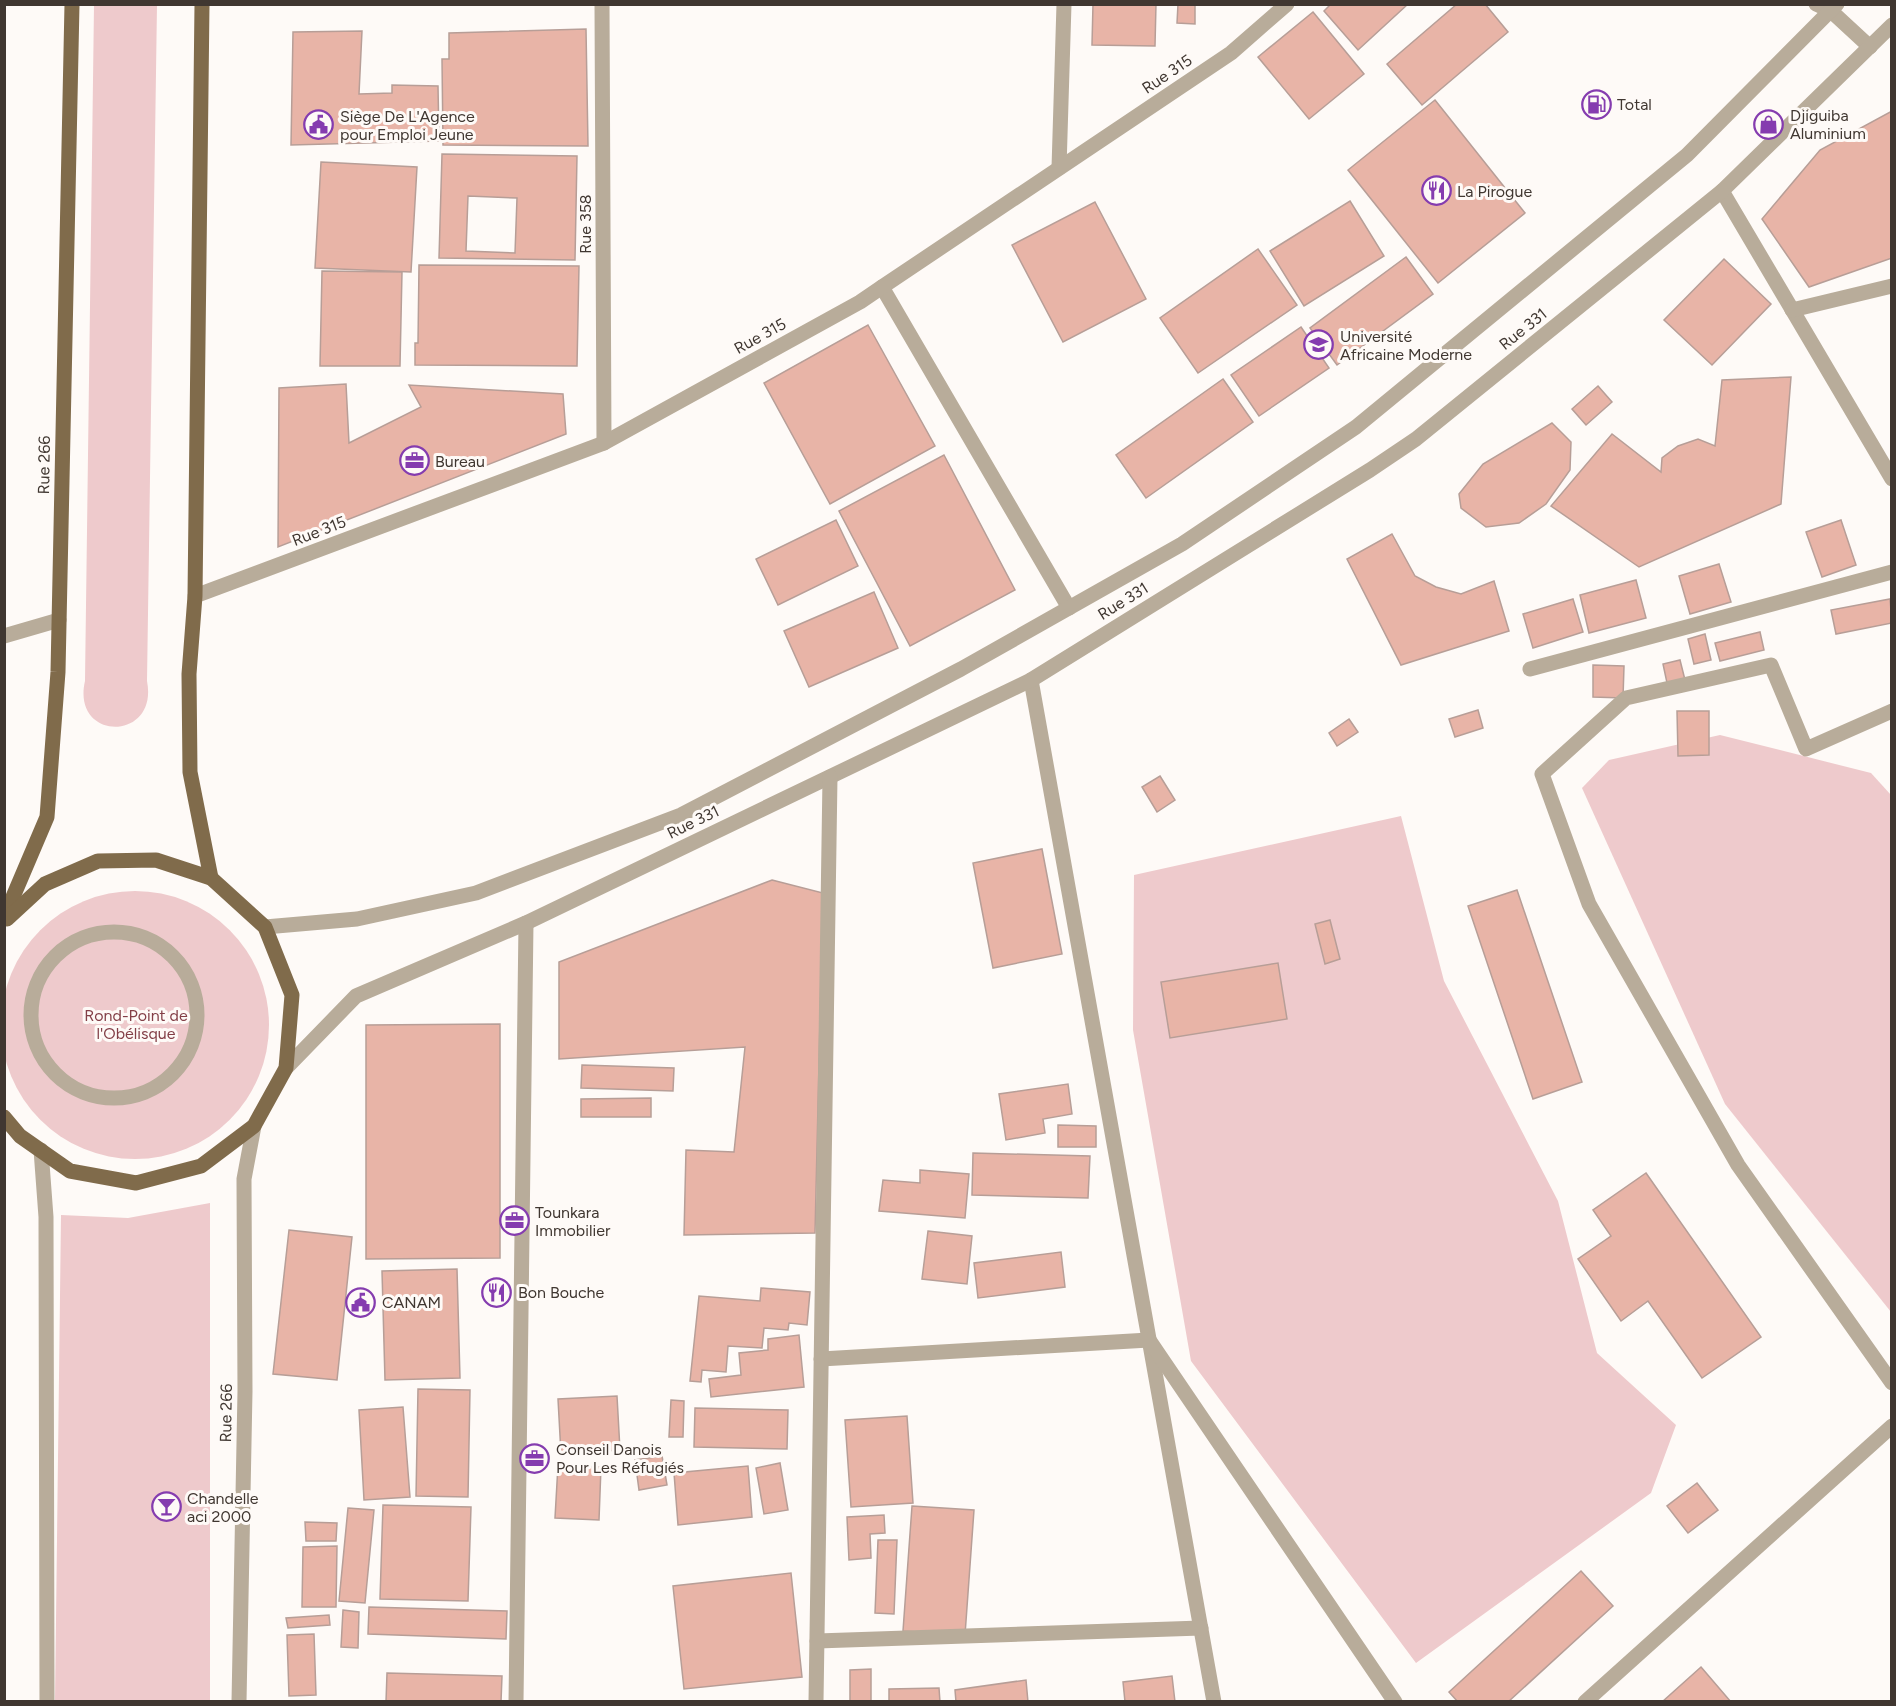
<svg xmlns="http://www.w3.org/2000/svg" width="1896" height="1706" font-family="Figtree,sans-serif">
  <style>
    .green { fill: #eecacc }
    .building { fill: #e8b4a7; stroke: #b79e97; stroke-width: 1.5; fill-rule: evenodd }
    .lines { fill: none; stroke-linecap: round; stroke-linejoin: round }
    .minor { stroke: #b8ac9a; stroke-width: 15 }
    .major { stroke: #806b4b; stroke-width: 15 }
    .labels { text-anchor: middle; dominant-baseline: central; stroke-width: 6; stroke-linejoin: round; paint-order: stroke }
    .street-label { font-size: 16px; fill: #403731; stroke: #fefaf7 }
    .poi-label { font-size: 16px; fill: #403731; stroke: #fefaf7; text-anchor: start }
    .park-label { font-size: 16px; fill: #833f47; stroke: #fefaf7 }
  </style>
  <rect width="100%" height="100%" fill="#fefaf7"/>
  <g class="green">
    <path d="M94,5h63l-10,676c12,61 -76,61 -62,0z"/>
    <path d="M1720,735l151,38 20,22v517l-166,-208 -143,-316 27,-28z"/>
    <path d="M1401,816l43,165 114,220 39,152 79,72 -25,68 -235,170 -225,-302 -58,-331 1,-155z"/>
    <circle cx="135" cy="1025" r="134"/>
    <path d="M210,1203v498h-155l6,-486 67,3z"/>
  </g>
  <g class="building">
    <path d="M1093,4h63l-1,42 -63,-1z"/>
    <path d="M1178,4h17v20l-18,-1z"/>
    <path d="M1331,4h77l-50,46 -34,-39z"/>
    <path d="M1457,4h28l23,28 -86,73 -35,-41z"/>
    <path d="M1313,12l51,62 -55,45 -51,-62z"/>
    <path d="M586,29l2,117 -145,-1 -1,-86h7v-26z"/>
    <path d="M362,31l-3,63 33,-1v-8l46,1 1,55 -148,4 2,-113z"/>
    <path d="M1435,100l90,113 -87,70 -90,-113z"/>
    <path d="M1892,111v147l-83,29 -47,-68 58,-69z"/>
    <path d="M442,154l135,2 -2,104 -136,-2zM468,196l49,2 -2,55 -49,-2z"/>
    <path d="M321,162l96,5 -6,105 -96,-4z"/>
    <path d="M1350,201l34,55 -80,50 -34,-55z"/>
    <path d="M1095,202l51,97 -83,43 -51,-97z"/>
    <path d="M1258,249l39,56 -99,68 -38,-55z"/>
    <path d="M1406,257l27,37 -96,71 -27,-37z"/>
    <path d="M1724,259l47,45 -59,61 -48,-45z"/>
    <path d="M419,265l160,1 -2,100 -162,-1v-22h3z"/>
    <path d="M322,271l80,1 -2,94h-80z"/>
    <path d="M868,325l67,121 -105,58 -66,-121z"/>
    <path d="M1301,327l28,41 -70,48 -28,-41z"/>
    <path d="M1791,377l-10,127 -142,63 -88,-61 61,-72 49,38 1,-14 16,-12 20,-7 17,7 7,-66z"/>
    <path d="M1223,379l30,43 -107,76 -30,-43z"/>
    <path d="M346,384l3,59 72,-36 -12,-22 154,9 3,40 -288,113 1,-159z"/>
    <path d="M1598,386l14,16 -26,23 -14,-16z"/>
    <path d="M1552,423l19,19 -1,28 -24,34 -27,19 -33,4 -25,-19 -2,-14 24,-30z"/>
    <path d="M944,455l71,135 -105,56 -71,-135z"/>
    <path d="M836,520l22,46 -80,39 -22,-46z"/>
    <path d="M1841,520l15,45 -34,12 -16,-45z"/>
    <path d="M1392,534l23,42 21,11 25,7 33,-13 15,50 -108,34 -54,-106z"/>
    <path d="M1719,564l12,38 -41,12 -11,-38z"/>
    <path d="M1636,580l10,38 -57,15 -9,-38z"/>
    <path d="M874,592l24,56 -89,39 -25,-56z"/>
    <path d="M1573,599l10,33 -50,16 -10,-34z"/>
    <path d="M1890,599l2,24 -56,11 -5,-24z"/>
    <path d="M1760,632l4,18 -44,11 -5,-18z"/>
    <path d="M1705,634l6,26 -17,4 -6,-25z"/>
    <path d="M1680,660l5,20 -18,3 -4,-19z"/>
    <path d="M1593,665l31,1 -1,32 -30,-1z"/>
    <path d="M1478,710l5,18 -28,9 -6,-18z"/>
    <path d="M1677,711h32v44l-31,1z"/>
    <path d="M1349,719l9,13 -21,14 -8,-13z"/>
    <path d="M1160,776l15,24 -18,12 -15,-25z"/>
    <path d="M1042,849l20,105 -69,14 -20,-105z"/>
    <path d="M772,880l51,13 -8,340 -131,2 2,-85 48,2 11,-105 -186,12v-97z"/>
    <path d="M1517,890l65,192 -49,17 -65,-193z"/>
    <path d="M1330,920l10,39 -15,5 -10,-40z"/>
    <path d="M1278,963l9,56 -117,19 -9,-56z"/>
    <path d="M500,1024v234l-134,1v-234z"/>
    <path d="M582,1065l92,3 -1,23 -92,-3z"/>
    <path d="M1068,1084l4,30 -29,5 2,14 -39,7 -7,-46z"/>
    <path d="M651,1098v19h-70v-18z"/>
    <path d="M1058,1125l38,1v21h-38z"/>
    <path d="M973,1153l117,3 -2,42 -116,-3z"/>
    <path d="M920,1170l49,4 -4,44 -86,-7 4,-31 37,3z"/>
    <path d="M1646,1173l115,164 -59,41 -54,-77 -27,20 -43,-62 33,-23 -18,-26z"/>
    <path d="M289,1230l63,7 -15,143 -64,-6z"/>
    <path d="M928,1231l44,5 -5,48 -45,-5z"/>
    <path d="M1061,1252l4,35 -87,11 -4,-35z"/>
    <path d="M457,1269l3,109 -75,2 -3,-109z"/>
    <path d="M761,1288l49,4 -3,33 -18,-2 -1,7 -24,-2 -2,20 -34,-2 -2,26 -24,-2 -1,12 -11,-1 9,-85 61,5z"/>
    <path d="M799,1335l5,52 -93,10 -2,-18 32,-4 -2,-22 29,-3v-11z"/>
    <path d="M418,1389l52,1 -2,107 -52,-1z"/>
    <path d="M617,1396l3,54 -59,4 -3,-55z"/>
    <path d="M671,1400l13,1 -1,36h-14z"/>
    <path d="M403,1407l7,90 -46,3 -5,-90z"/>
    <path d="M695,1408l93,2 -1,39 -93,-2z"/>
    <path d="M907,1416l6,87 -62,4 -6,-87z"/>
    <path d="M662,1456l5,29 -28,5 -4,-30z"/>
    <path d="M780,1463l8,47 -24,4 -8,-46z"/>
    <path d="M558,1465l43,2 -2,53 -44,-2z"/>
    <path d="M748,1466l4,51 -74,8 -4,-52z"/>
    <path d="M1697,1483l21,27 -30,23 -21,-27z"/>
    <path d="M383,1505l88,2 -3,94 -88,-2z"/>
    <path d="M912,1506l62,4 -9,125 -62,-4z"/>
    <path d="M348,1508l26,2 -9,93 -26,-2z"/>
    <path d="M884,1515l1,18 -15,1 1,24 -22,2 -2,-43z"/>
    <path d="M305,1522l32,1 -1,18h-30z"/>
    <path d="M878,1540h19l-3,74 -19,-1z"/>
    <path d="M337,1546l-1,61h-34l1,-60z"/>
    <path d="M1581,1571l32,35 -105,96h-50l-9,-10z"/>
    <path d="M791,1573l11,104 -118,12 -11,-103z"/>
    <path d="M369,1607l138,4 -1,28 -138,-5z"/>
    <path d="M343,1610l16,2 -1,36 -17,-1z"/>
    <path d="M329,1615l1,10 -42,3 -2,-10z"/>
    <path d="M314,1634l2,61 -27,1 -2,-61z"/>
    <path d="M1701,1667l30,35h-69z"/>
    <path d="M871,1669v33h-21v-32z"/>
    <path d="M387,1673l115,3 -1,26h-115z"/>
    <path d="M1172,1676l3,26h-50l-2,-20z"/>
    <path d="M1026,1680l2,22h-72l-1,-12z"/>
    <path d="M939,1688l1,14h-51v-13z"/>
  </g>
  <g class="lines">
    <g class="minor">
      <path d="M602,4l2,439"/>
      <path d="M1816,4l15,7 39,36"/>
      <path d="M1059,168l5,-164"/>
      <path d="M1722,191l170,288"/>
      <path d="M882,287l187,321"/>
      <path d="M1792,310l100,-24"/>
      <path d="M195,596l409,-153 256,-141 22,-15 349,-234 56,-49"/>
      <path d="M4,636l55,-16"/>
      <path d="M1530,669l362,-97"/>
      <path d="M1031,680l183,1022"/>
      <path d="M1892,711l-86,38 -35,-84 -145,33 -84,76 47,130 149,261 154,218"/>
      <path d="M265,927l92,-8 119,-26 205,-78 280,-146 221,-125 174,-117 331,-272 150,-151"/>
      <circle cx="114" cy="1015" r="83"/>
      <path d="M286,1068l70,-72 170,-73 505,-243 339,-210 46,-31 306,-248 170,-166"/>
      <path d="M41,1150l5,67 1,485"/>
      <path d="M821,1359l328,-19 246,362"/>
      <path d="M817,1641l384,-13"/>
      <path d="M239,1702l6,-311 -1,-212 10,-53"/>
      <path d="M516,1702l10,-779"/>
      <path d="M816,1702l14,-925"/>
      <path d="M1585,1702l307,-276"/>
    </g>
    <g class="major">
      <path d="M202,4l-7,592 -6,78 1,98 21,106"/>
      <path d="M4,918l43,-101 11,-145 14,-668"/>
      <path d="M4,1117l16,19 50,35 66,12 65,-17 53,-40 32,-58 6,-73 -27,-68 -54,-49 -55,-18 -58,1 -53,23 -38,35"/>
    </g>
  </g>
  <defs>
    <symbol id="fuel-ring" viewBox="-11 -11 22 22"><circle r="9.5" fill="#fefaf7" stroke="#853caf" stroke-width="1.5"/><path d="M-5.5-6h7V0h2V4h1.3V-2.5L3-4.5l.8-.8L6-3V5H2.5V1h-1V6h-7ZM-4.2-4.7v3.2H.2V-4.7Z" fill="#853caf"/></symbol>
    <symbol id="shop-ring" viewBox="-11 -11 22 22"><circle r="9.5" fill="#fefaf7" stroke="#853caf" stroke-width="1.5"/><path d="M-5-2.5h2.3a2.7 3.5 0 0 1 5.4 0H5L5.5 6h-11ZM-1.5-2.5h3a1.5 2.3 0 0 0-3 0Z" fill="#853caf"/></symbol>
    <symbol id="civic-ring" viewBox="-11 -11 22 22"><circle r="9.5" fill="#fefaf7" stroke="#853caf" stroke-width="1.5"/><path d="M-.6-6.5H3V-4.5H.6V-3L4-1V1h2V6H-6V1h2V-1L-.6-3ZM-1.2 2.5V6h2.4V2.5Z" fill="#853caf"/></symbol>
    <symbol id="restaurant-ring" viewBox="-11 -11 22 22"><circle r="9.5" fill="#fefaf7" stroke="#853caf" stroke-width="1.5"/><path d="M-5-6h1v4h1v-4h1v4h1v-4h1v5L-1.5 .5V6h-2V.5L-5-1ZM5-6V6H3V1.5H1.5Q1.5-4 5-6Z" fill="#853caf"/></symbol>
    <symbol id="university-ring" viewBox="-11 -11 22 22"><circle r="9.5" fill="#fefaf7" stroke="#853caf" stroke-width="1.5"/><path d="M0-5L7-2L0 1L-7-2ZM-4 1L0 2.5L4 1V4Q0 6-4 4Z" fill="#853caf"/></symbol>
    <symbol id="office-ring" viewBox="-11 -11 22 22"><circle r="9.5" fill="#fefaf7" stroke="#853caf" stroke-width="1.5"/><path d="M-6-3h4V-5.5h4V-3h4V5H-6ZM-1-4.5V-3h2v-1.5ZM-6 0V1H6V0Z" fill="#853caf"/></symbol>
    <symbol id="bar-ring" viewBox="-11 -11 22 22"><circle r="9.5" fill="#fefaf7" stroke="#853caf" stroke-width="1.5"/><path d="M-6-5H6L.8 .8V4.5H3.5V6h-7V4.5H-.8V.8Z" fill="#853caf"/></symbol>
  </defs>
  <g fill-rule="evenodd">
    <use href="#fuel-ring" x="1580" y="88" width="33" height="33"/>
    <use href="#shop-ring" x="1752" y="108" width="33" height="33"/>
    <use href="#civic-ring" x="302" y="108" width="33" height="33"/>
    <use href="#restaurant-ring" x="1420" y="174" width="33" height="33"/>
    <use href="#university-ring" x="1302" y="328" width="33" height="33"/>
    <use href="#office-ring" x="398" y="444" width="33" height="33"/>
    <use href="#office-ring" x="498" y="1204" width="33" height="33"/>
    <use href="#restaurant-ring" x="480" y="1276" width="33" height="33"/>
    <use href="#civic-ring" x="344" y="1286" width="33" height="33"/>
    <use href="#office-ring" x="518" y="1442" width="33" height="33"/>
    <use href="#bar-ring" x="150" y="1490" width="33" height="33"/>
  </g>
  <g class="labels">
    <g class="street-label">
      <text transform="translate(1167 74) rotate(-34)">Rue 315</text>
      <text transform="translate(585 224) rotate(-90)">Rue 358</text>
      <text transform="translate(1523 329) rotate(-39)">Rue 331</text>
      <text transform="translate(760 336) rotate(-29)">Rue 315</text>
      <text transform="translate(44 465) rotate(-89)">Rue 266</text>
      <text transform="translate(319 531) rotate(-21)">Rue 315</text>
      <text transform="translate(1123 601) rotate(-32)">Rue 331</text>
      <text transform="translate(693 822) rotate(-26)">Rue 331</text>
      <text transform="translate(226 1413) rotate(-89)">Rue 266</text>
    </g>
    <g class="poi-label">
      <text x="1617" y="104">Total</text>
      <text x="1790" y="115">Djiguiba<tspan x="1790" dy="18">Aluminium</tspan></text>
      <text x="340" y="116">Siège De L'Agence<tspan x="340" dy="18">pour Emploi Jeune</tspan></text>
      <text x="1457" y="191">La Pirogue</text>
      <text x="1340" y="336">Université<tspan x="1340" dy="18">Africaine Moderne</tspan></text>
      <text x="435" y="461">Bureau</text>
      <text x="535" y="1212">Tounkara<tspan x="535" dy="18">Immobilier</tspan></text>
      <text x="518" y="1292">Bon Bouche</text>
      <text x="382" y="1302">CANAM</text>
      <text x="556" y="1449">Conseil Danois<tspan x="556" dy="18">Pour Les Réfugiés</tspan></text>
      <text x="187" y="1498">Chandelle<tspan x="187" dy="18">aci 2000</tspan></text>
    </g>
    <g class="park-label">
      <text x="136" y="1015">Rond-Point de<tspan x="136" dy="18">l'Obélisque</tspan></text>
    </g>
  </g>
  <rect width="1896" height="1706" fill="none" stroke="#403731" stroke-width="12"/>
</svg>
